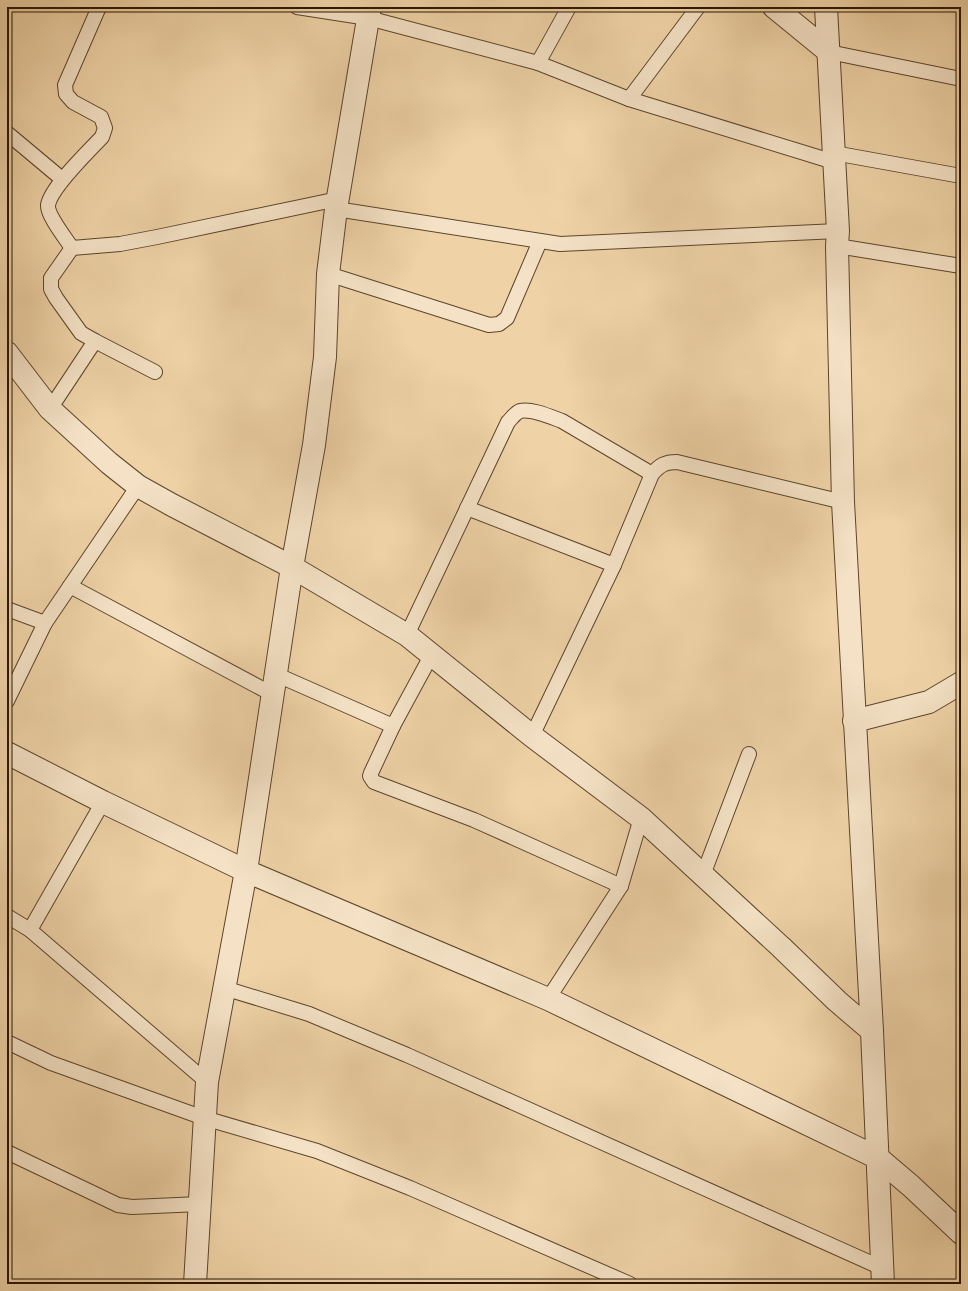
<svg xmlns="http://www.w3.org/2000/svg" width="968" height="1291" font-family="'Libre Caslon Text',serif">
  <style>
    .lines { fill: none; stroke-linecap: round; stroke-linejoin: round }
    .service-casing { stroke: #5c452b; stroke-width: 16 }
    .minor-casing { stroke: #5c452b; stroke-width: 24 }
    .tertiary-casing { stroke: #5c452b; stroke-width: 24 }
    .service { stroke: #f5e2c6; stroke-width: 14 }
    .minor { stroke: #f5e2c6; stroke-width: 22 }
    .tertiary { stroke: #f5e2c6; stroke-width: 22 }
  </style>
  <rect width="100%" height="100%" fill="#efd3a7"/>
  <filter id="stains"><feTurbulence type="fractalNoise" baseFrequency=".005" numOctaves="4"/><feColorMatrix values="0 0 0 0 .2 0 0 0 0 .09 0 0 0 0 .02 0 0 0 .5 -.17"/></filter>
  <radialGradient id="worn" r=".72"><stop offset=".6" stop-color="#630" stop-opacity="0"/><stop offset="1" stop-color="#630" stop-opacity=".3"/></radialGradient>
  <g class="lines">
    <defs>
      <g id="service">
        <path d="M297,7l71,11 170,45 91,36 205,63"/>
        <path d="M829,52l132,27"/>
        <path d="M538,63l31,-56"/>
        <path d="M629,99l69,-92"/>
        <path d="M7,133l55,46"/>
        <path d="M834,153l127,23"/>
        <path d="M336,209l224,35 278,-13"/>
        <path d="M837,246l124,20"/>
        <path d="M72,248c-6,-9 -25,-33 -24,-43 3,-18 41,-54 54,-68l3,-9 -4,-11 -28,-15 -7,-8 -1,-9 34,-78"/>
        <path d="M328,274l161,51 10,-1 8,-6 33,-77"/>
        <path d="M155,372l-60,-31 -14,-8 -25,-35 -5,-9v-11l21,-30 48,-4 37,-7 181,-38"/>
        <path d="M50,409l45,-68"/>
        <path d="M467,508l147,57"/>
        <path d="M70,586l202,108"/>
        <path d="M7,609l38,14"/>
        <path d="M407,635l101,-213c4,-4 7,-9 12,-11 11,-3 31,6 42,10l90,53"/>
        <path d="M275,674l118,52 -22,47 -1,3 4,6 100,38 147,66"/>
        <path d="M7,701l38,-78 93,-137"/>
        <path d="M393,726l39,-72"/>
        <path d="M532,736l82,-171 38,-91c8,-9 13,-12 25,-12l166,40"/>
        <path d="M703,875l46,-121"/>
        <path d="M7,916l23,14 177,152"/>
        <path d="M30,930l73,-128"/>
        <path d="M224,988l85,26 98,41 475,213"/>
        <path d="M548,999l73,-113 20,-68"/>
        <path d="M7,1042l44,21 153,55 113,33 93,37 220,96"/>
        <path d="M7,1152l111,53 14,2 68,-3"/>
      </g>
      <g id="minor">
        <path d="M774,7l55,45"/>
        <path d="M7,353l43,56 59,54 29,23 34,19 120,62 115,68 125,101 109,82 140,129 56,54 35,30"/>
        <path d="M854,721l75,-19 32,-19"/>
        <path d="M7,753l96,49 143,69 302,128 330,159 33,28 50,47"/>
        <path d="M195,1284l12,-202 39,-211 46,-304 22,-122 11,-88 3,-83 8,-65 34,-202"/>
      </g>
      <path id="tertiary" d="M826,7l12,224 -1,15 6,256 29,529 11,253"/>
    </defs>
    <use href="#service" class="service-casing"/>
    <use href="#minor" class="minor-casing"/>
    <use href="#tertiary" class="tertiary-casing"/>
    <use href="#service" class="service"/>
    <use href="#minor" class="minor"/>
    <use href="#tertiary" class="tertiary"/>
  </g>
  <rect width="968" height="1291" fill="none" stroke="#efd3a7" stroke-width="24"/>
  <rect x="8" y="8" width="952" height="1275" fill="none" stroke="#2b1602" stroke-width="2"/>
  <rect x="12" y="12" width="944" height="1267" fill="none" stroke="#2b1602"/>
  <rect width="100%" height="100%" filter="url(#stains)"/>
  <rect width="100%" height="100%" fill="url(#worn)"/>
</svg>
